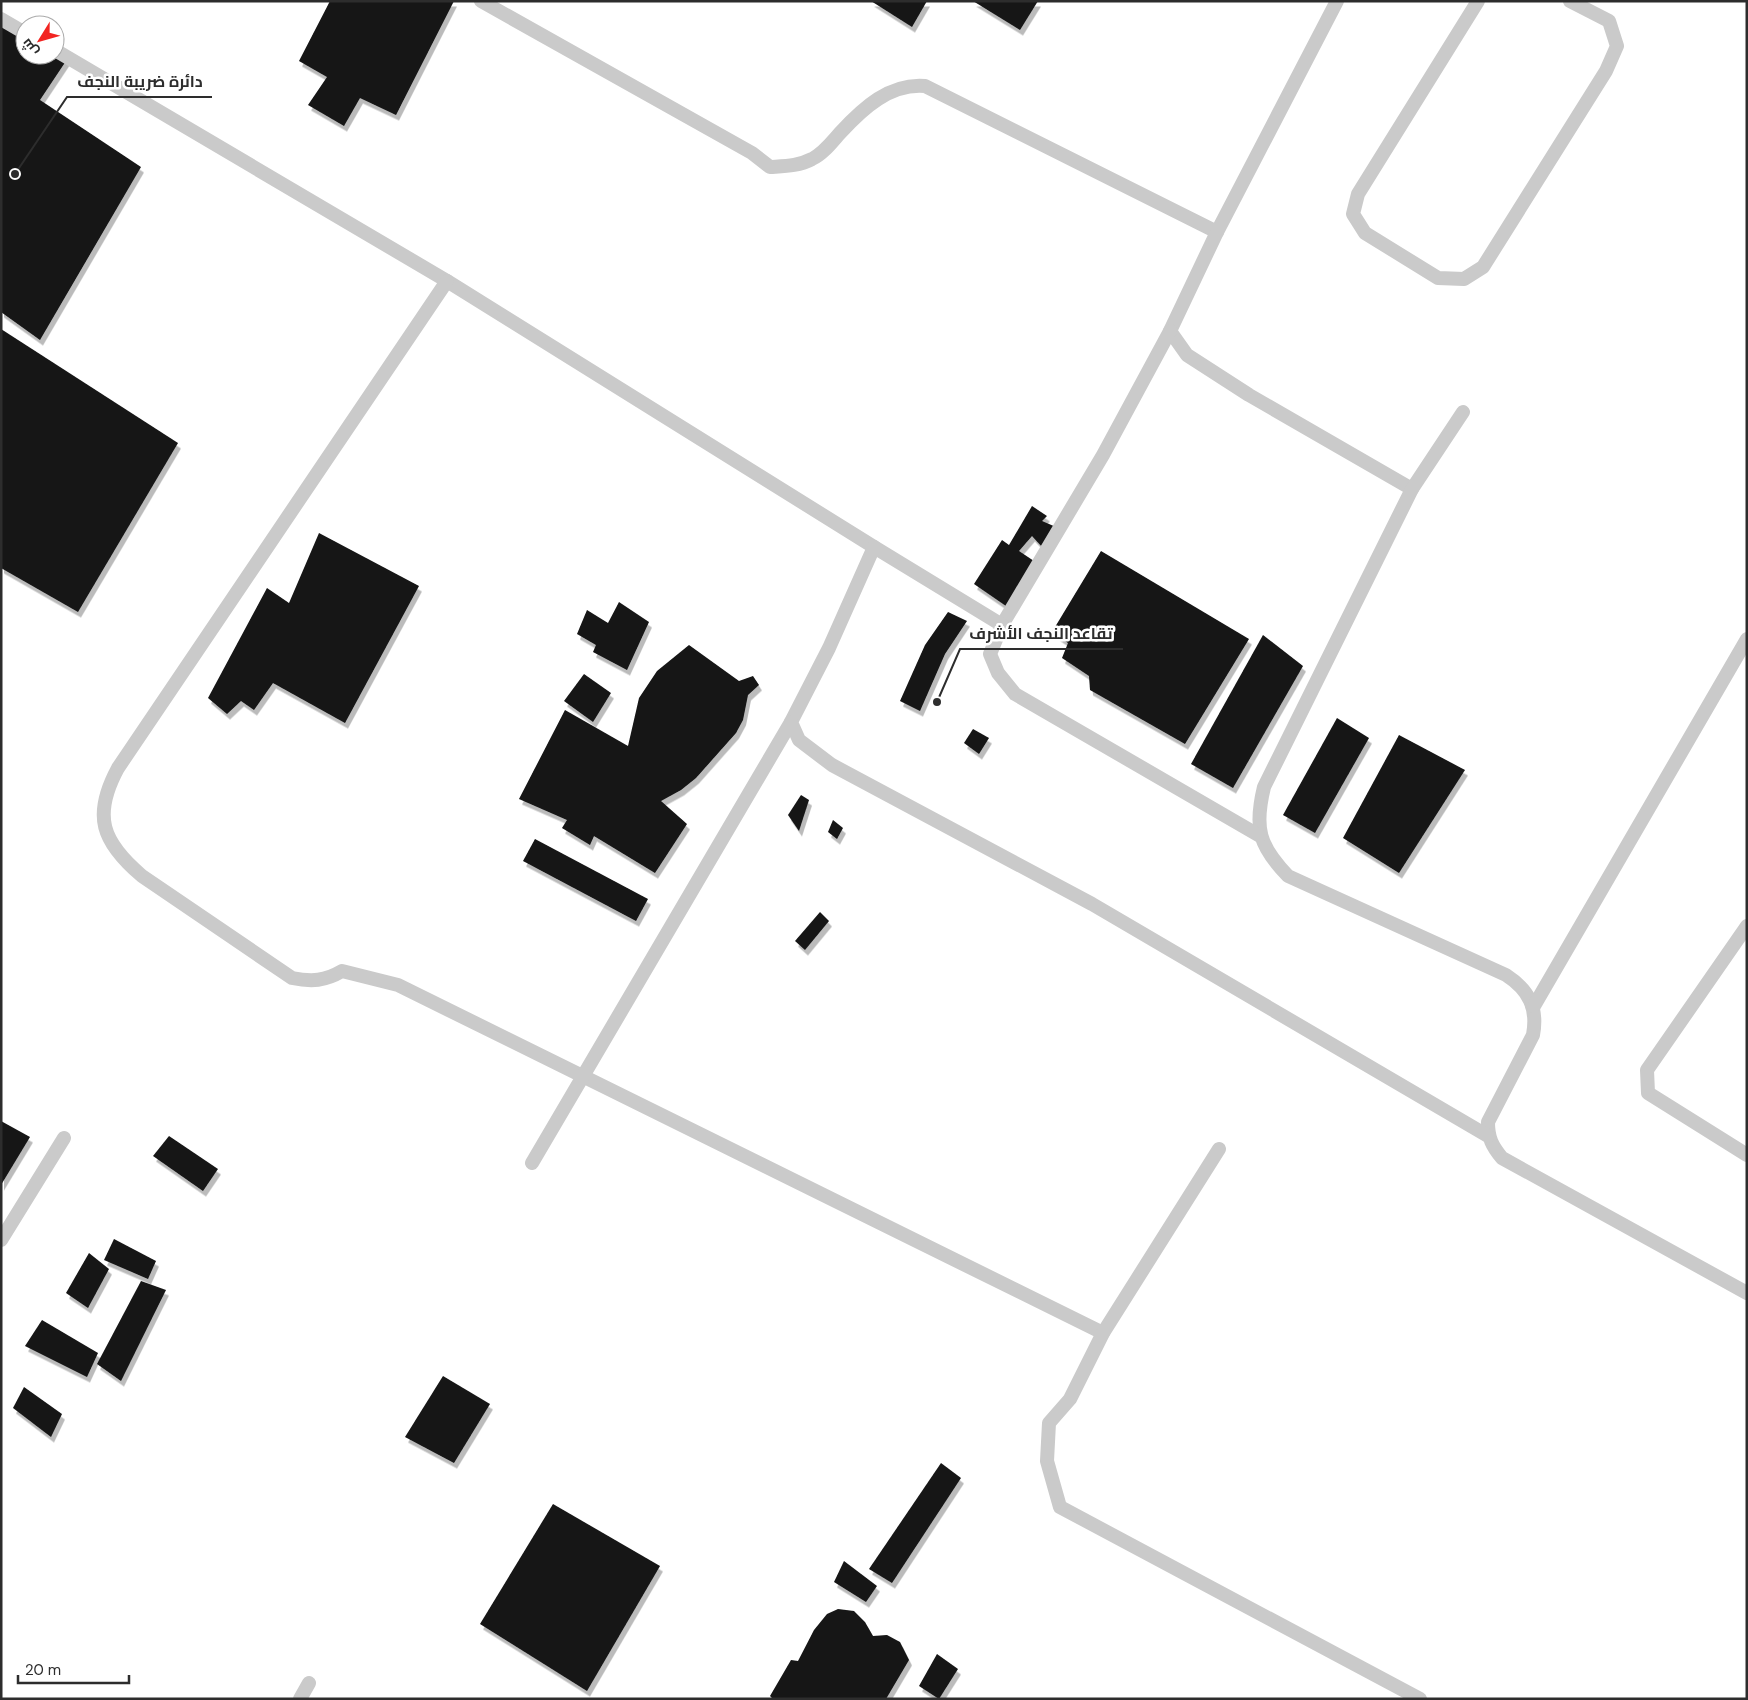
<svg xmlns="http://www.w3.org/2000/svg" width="1748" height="1700" font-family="'DM Sans',Cairo,sans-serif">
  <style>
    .building { fill: #141414; filter: url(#shadow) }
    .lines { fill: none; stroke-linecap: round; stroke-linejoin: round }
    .lane { stroke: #cacaca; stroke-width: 14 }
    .leader { fill: none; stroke: #2d2d2d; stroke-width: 2 }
    .callout-dot { fill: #2d2d2d; stroke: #fff; stroke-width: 2 }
    .callout-label { font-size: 16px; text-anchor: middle; font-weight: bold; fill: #2d2d2d; stroke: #fff; stroke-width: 5; stroke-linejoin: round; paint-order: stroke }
  </style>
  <defs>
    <filter id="shadow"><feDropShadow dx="3" dy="5.5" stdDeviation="0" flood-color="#0004"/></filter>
  </defs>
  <rect width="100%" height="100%" fill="#fff"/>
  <g class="building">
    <path d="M330,1h124l-58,114 -36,-17 -16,28 -36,-21 19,-28 -28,-16z"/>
    <path d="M871,1h56l-15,26z"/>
    <path d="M973,1h65l-18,29z"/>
    <path d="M1,19l24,14v22h30l13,3 -28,42 101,67 -101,173 -39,-28z"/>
    <path d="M1,329l177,114 -100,169 -77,-44z"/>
    <path d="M1032,506l15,10 -5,5 14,6 -13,21 -11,-12 -13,15 15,10 -28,45 -32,-22 28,-44 7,5z"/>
    <path d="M319,533l100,53 -74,137 -72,-40 -19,27 -13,-9 -14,13 -19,-16 59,-110 22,15z"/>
    <path d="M1101,551l148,88 -64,105 -95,-54 -1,-14 -27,-18 6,-15 -16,-11z"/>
    <path d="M619,602l30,20 -22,48 -34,-18 3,-7 -19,-11 10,-24 21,13z"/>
    <path d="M948,612l19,9 -22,33 -25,57 -20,-10 25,-56z"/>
    <path d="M1263,635l40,31 -70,122 -42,-24z"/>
    <path d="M689,645l50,36 14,-5 6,9 -11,10 -5,25 -7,13 -40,45 -15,12 -20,11 26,23 -32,49 -61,-37 -4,9 -28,-17 5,-8 -48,-21 46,-89 63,36 11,-48 18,-27z"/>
    <path d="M584,674l27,19 -18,29 -29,-21z"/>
    <path d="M1337,718l32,20 -54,95 -32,-18z"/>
    <path d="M973,729l16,9 -10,16 -15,-11z"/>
    <path d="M1399,735l66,35 -66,103 -56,-35z"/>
    <path d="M801,795l8,5 -10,31 -11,-16z"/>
    <path d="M833,820l10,8 -6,11 -9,-7z"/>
    <path d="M535,839l113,60 -12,22 -113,-60z"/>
    <path d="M820,912l9,9 -24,29 -10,-9z"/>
    <path d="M1,1121l29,16 -29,48z"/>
    <path d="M169,1136l49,33 -15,22 -50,-35z"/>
    <path d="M114,1239l42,22 -8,18 -44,-19z"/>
    <path d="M89,1253l20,16 -21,39 -22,-15z"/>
    <path d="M141,1281l25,9 -45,91 -24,-17z"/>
    <path d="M42,1320l56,33 -11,24 -62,-31z"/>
    <path d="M443,1376l47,28 -36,59 -49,-26z"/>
    <path d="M24,1387l38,27 -11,23 -38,-29z"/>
    <path d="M941,1463l20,15 -69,105 -23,-14z"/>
    <path d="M553,1504l107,62 -73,125 -107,-67z"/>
    <path d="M844,1561l33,25 -11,16 -32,-20z"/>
    <path d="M838,1609l16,2 11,11 8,14 14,-1 13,7 9,18 -23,39h-113l-3,-3 21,-36 7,1 16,-31 13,-16z"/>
    <path d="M937,1654l21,15 -19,30 -20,-13z"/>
  </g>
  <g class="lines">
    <g class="lane">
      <path d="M481,1l271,152 18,14c14,-1 29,-1 42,-8 11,-5 20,-17 28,-26 23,-25 50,-50 85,-47l292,146"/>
      <path d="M1337,1l-120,231 -47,99 17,24 62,40 163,94"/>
      <path d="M1478,1l-120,193 -5,20 12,19 73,45 26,1 19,-12 123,-196 11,-25 -8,-25 -39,-20"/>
      <path d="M1,19l24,14"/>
      <path d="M55,50l392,231 427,266"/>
      <path d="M447,281l-329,487c-26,48 -16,74 24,108l150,102c20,4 33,3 50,-7l56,14 705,348"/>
      <path d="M1463,412l-51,77 -148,298c-10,41 -5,59 24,89l218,99c23,15 32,33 27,60l-45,87c0,16 4,24 14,36l245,135"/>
      <path d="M1002,625l101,-170 67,-124"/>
      <path d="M1260,836l-245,-142 -17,-21 -8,-19 12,-29 -128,-78 -45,101 -38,74 8,18 33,25 260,139 396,232"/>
      <path d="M1747,926l-100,144 1,23 99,62"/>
      <path d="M1534,1006l213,-367"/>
      <path d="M1219,1149l-116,184 -33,66 -21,24 -2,38 13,46 360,192"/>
      <path d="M532,1163l259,-441"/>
      <path d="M1,1240l63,-102"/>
      <path d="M300,1699l9,-16"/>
    </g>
  </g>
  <path class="leader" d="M15 174L67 97H212M937 702L960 649H1123"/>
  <g class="callout-dot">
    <circle cx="15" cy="174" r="5"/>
    <circle cx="937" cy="702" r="5"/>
  </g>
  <g class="callout-label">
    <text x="140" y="87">دائرة ضريبة النجف</text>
    <text x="1041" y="639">تقاعد النجف الأشرف</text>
  </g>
  <rect width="1748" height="1700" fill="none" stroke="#2d2d2d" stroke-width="5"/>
  <g transform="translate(40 40) rotate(233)"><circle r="24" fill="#ffffff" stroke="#ababab"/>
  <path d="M0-4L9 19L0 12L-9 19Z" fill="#f22421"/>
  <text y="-8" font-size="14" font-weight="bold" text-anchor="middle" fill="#2d2d2d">ش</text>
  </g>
  <path d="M18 1675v8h111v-8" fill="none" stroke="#2d2d2d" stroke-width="2.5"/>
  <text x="25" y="1675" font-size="15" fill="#2d2d2d" stroke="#ffffff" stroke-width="4" paint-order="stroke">20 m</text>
</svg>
